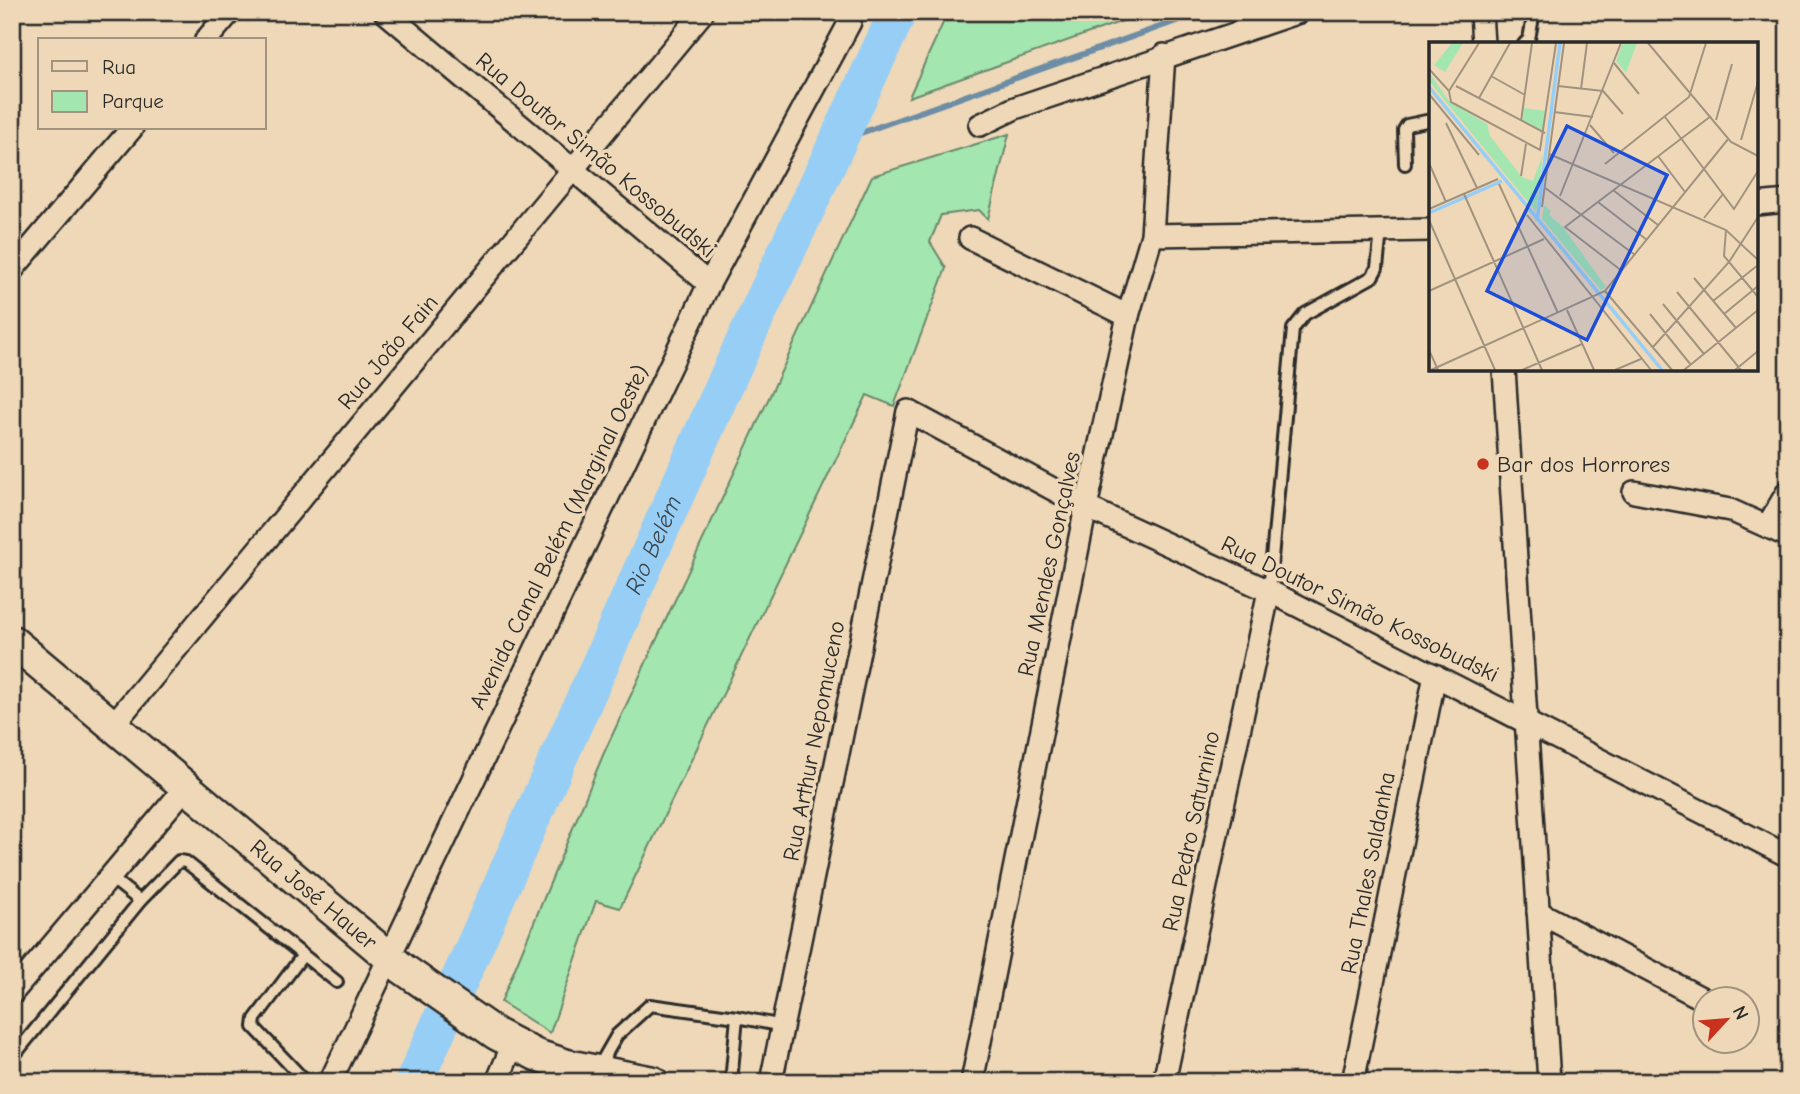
<svg xmlns="http://www.w3.org/2000/svg" width="1800" height="1094" font-family="'Comic Neue',sans-serif">
  <style>
    .green { fill: #a4e6af; stroke: #68886d; stroke-width: 2 }
    .lines { fill: none; stroke-linecap: round; stroke-linejoin: round }
    .stream { stroke: #6c8da5; stroke-width: 6 }
    .river { stroke: #97cef6; stroke-width: 38 }
    .service-casing { stroke: #2b2b2b; stroke-width: 16 }
    .minor-casing { stroke: #2b2b2b; stroke-width: 26 }
    .secondary-casing { stroke: #2b2b2b; stroke-width: 35 }
    .service { stroke: #efd8b7; stroke-width: 10 }
    .minor { stroke: #efd8b7; stroke-width: 21 }
    .secondary { stroke: #efd8b7; stroke-width: 30 }
    .poi-dot { fill: #c8321e; stroke: #efd8b7; stroke-width: 2.5 }
    .labels { text-anchor: middle; dominant-baseline: central; stroke-width: 7; stroke-linejoin: round; paint-order: stroke }
    .street-label { font-size: 23px; fill: #2b2b2b; stroke: #efd8b7 }
    .poi-label { font-size: 23px; fill: #2b2b2b; stroke: #efd8b7; text-anchor: start }
    .water-label { font-size: 24px; font-style: italic; fill: #3b4349; stroke: #efd8b7 }
    .inset-river { fill: none; stroke: #97cef6; stroke-width: 3.5 }
    .inset-road { fill: none; stroke: #a1937f; stroke-width: 2 }
    .view { fill: #1d4ed8; fill-opacity: 0.15; stroke: #1d4ed8; stroke-width: 3.5 }
    .inset-edge { fill: none; stroke: #2b2b2b; stroke-width: 3.5 }
  </style>
  <rect width="100%" height="100%" fill="#efd8b7"/>
  <filter id="ink" filterUnits="userSpaceOnUse"><feTurbulence type="fractalNoise" baseFrequency=".0143" numOctaves="2"/><feDisplacementMap in="SourceGraphic" scale="14" xChannelSelector="R" yChannelSelector="G"/><feConvolveMatrix kernelMatrix="1 2 1 2 8 2 1 2 1" color-interpolation-filters="sRGB"/></filter>
  <g filter="url(#ink)">
    <g class="green">
      <path d="M948,12h200l-239,85z"/>
      <path d="M1009,134l-21,85 -9,-9 -38,5 -11,27 16,26 -52,138 -27,-11 -247,513 -24,-7 -46,132 -49,-31 102,-247 269,-579z"/>
    </g>
    <g class="lines">
      <path class="stream" d="M838,141l364,-129"/>
      <path class="river" id="s1" d="M414,1082l315,-707 169,-363"/>
      <defs>
        <g id="service">
          <path d="M1524,44l5,-5 5,-27"/>
          <path d="M1405,164l-1,-34 3,-5 24,-5"/>
          <path d="M1269,591l24,-262 12,-15 67,-37 5,-9 4,-37"/>
          <path d="M110,877l30,24"/>
          <path d="M303,955l-48,64 -1,8 52,55"/>
          <path d="M737,1017l46,9"/>
          <path d="M12,1058l128,-157 39,-40 7,1 151,120"/>
          <path d="M598,1068l19,-33 33,-30 87,12 -6,65"/>
        </g>
        <g id="minor">
          <path d="M385,12l324,272"/>
          <path d="M1481,12l2,32"/>
          <path d="M206,40l24,-28"/>
          <path d="M980,125l35,-17 284,-96"/>
          <path d="M1756,204l32,-3"/>
          <path d="M1152,235l279,-5"/>
          <path d="M970,238l158,78"/>
          <path d="M12,270l120,-142"/>
          <path d="M1504,369l45,713"/>
          <path d="M1634,492l96,18 58,26"/>
          <path d="M1768,525l20,-34"/>
          <path d="M113,725l590,-713"/>
          <path d="M1538,912l165,87"/>
          <path d="M12,993l174,-206"/>
          <path d="M330,1082l379,-798 141,-262"/>
          <path d="M497,1082l16,-38"/>
          <path d="M771,1082l137,-671 178,96 183,84 519,265"/>
          <path d="M972,1082l114,-575 42,-191 24,-81 12,-180"/>
          <path d="M1164,1082l105,-491"/>
          <path d="M1353,1082l82,-407"/>
        </g>
        <g id="secondary">
          <path id="s2" d="M12,641l391,328 93,65 40,21 31,10 86,17"/>
        </g>
      </defs>
      <use href="#service" class="service-casing"/>
      <use href="#minor" class="minor-casing"/>
      <use href="#secondary" class="secondary-casing"/>
      <use href="#service" class="service"/>
      <use href="#minor" class="minor"/>
      <use href="#secondary" class="secondary"/>
    </g>
  </g>
  <circle class="poi-dot" cx="1483" cy="464" r="7"/>
  <g class="labels">
    <g class="street-label">
      <text transform="translate(596 155) rotate(40)">Rua Doutor Simão Kossobudski</text>
      <text transform="translate(388 352) rotate(-50)">Rua João Fain</text>
      <text transform="translate(559 537) rotate(-64)">Avenida Canal Belém (Marginal Oeste)</text>
      <text transform="translate(1049 564) rotate(-78)">Rua Mendes Gonçalves</text>
      <text transform="translate(1360 609) rotate(26)">Rua Doutor Simão Kossobudski</text>
      <text transform="translate(814 741) rotate(-79)">Rua Arthur Nepomuceno</text>
      <text transform="translate(1191 831) rotate(-78)">Rua Pedro Saturnino</text>
      <text transform="translate(1368 873) rotate(-79)">Rua Thales Saldanha</text>
      <text stroke="none"><textPath href="#s2" startOffset="394">Rua José Hauer</textPath></text>
    </g>
    <g class="poi-label">
      <text x="1497" y="464">Bar dos Horrores</text>
    </g>
    <g class="water-label">
      <text stroke="none"><textPath href="#s1" startOffset="588">Rio Belém</textPath></text>
    </g>
  </g>
  <g transform="translate(1429 42)">
    <rect width="329" height="329" fill="#efd8b7"/>
    <path d="M23,1h11l-18,29 -11,-7zM194,1h14l-11,30 -10,-12zM0,30l20,29 38,23 3,12 32,41 11,4 10,-27 -7,58 -107,-131zM95,66l22,3 -3,21 -21,-12zM115,163l7,6 -2,4 15,13 42,59 -5,3 -59,-71z" fill="#a4e6af"/>
    <path class="inset-river" d="M0,45l233,283M0,171l73,-32M108,179l23,-178"/>
    <path class="inset-road" d="M219,1l83,99 27,14M185,21l25,31M0,27l20,22M62,34l34,19M27,44l89,47M129,44l45,5 20,23M152,47l6,-46M20,49l2,11 89,48 16,-107M20,49l30,-48M0,52l50,61M50,56l31,-55M125,70l39,5M236,75l69,92 24,-38M287,78l16,-56M92,79l11,-78M17,81l31,65M161,83l24,28M312,98l17,-58M120,112l177,76 32,30M229,114l27,36M0,121l17,39M176,122l84,-67 17,-54M92,134l5,-32M70,142l59,129M115,145l91,68M184,148l45,35M35,152l78,176M131,154l61,-153M169,160l49,38M113,165l22,-164M0,167l69,-30M98,173l124,155M275,176l19,-24M0,178l66,150M297,188l-2,26 34,41M193,229l-57,-44 146,-111M265,236l42,50M0,249l115,-52M176,249l67,79M248,250l64,78M284,259l45,-36M234,262l41,50M138,268l27,60M221,272l41,51M295,272l34,-28M224,305l76,-85 29,-45M0,308l9,20M2,328l174,-79 124,-153M93,328l60,-26M186,328l26,-11M255,328l74,-60M306,328l23,-19"/>
    <path class="view" d="M138,84l100,49 -80,165 -100,-49z"/>
    <rect width="329" height="329" class="inset-edge"/>
  </g>
  <rect width="1800" height="1094" fill="none" stroke="#efd8b7" stroke-width="42"/>
  <rect x="21" y="21" width="1758" height="1052" fill="none" stroke="#2b2b2b" stroke-width="2.5" filter="url(#ink)"/>
  <rect x="38" y="38" width="228" height="91" fill="#efd8b7" stroke="#a1937f" stroke-width="2"/>
  <rect x="52" y="61" width="35" height="10" fill="#efd8b7" stroke="#a1937f" stroke-width="2"/>
  <text x="102" y="74" font-size="21" fill="#2b2b2b">Rua</text>
  <rect x="52" y="91" width="35" height="21" fill="#a4e6af" stroke="#a1937f" stroke-width="2"/>
  <text x="102" y="108" font-size="21" fill="#2b2b2b">Parque</text>
  <g transform="translate(1726 1020) rotate(64)"><circle r="33" fill="#efd8b7" stroke="#a1937f" stroke-width="2"/>
  <path d="M0-5L12 26L0 18L-12 26Z" fill="#c8321e"/>
  <text y="-10" font-size="19" font-weight="bold" text-anchor="middle" fill="#2b2b2b">N</text>
  </g>
</svg>
